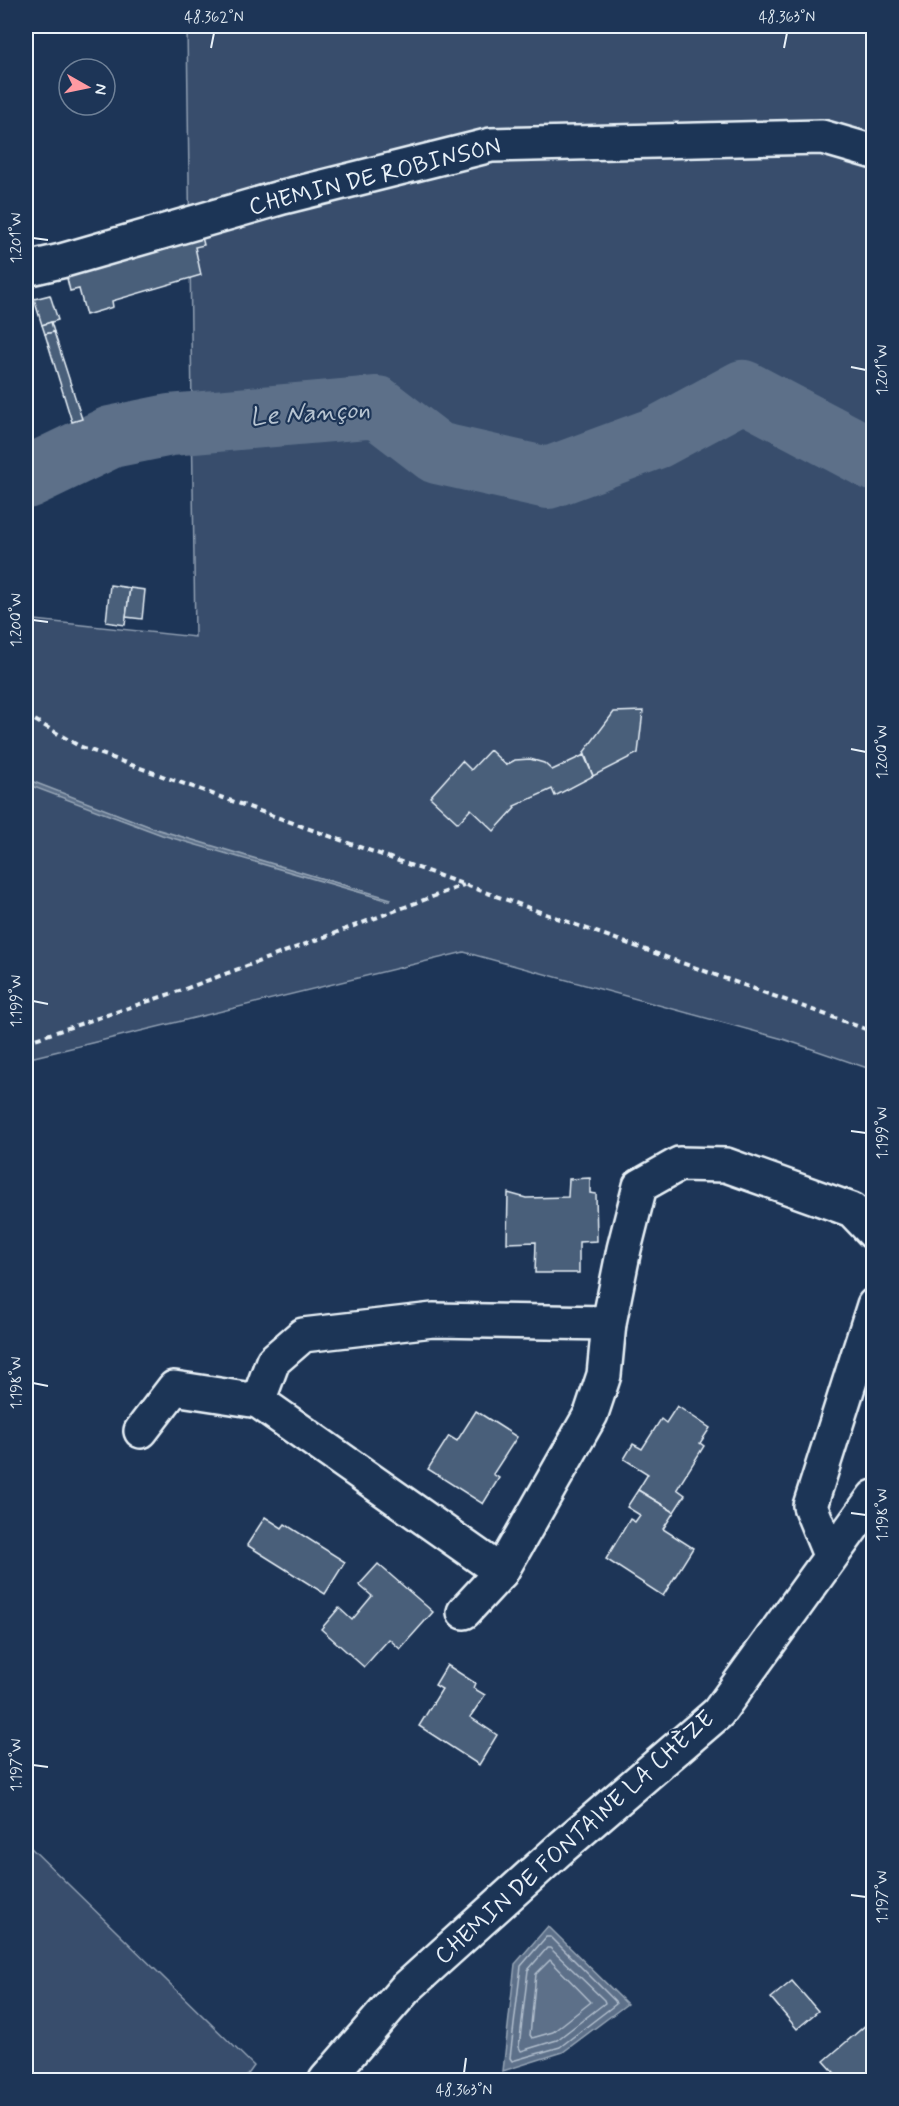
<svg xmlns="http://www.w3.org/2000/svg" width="899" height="2106" font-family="Mynerve,sans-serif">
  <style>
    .green { fill: #374d6c; stroke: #909fb2; stroke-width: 1.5 }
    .water { fill: #5d7089; stroke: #95a4b5; stroke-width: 1.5 }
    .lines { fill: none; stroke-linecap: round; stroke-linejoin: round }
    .shore { stroke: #b0bdcc; stroke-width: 1.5 }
    .river { stroke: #5d7089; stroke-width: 62 }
    .building { fill: #495e7a; stroke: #e8f1f8; stroke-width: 1.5 }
    .minor-casing { stroke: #e8f1f8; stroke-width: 38 }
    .path { stroke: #e8f1f8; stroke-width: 4; stroke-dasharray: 6 4.5; stroke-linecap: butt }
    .minor { stroke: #1d3557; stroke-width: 33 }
    .ticks { fill: none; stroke: #e8f1f8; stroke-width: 2 }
    .labels { text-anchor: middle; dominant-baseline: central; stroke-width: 4.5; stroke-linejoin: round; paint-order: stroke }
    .street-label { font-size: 24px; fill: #e8f1f8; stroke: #1d3557 }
    .water-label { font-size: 26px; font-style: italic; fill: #b7c4d1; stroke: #1d3557 }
    .neatline { fill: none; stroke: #e8f1f8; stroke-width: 2 }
    .ticks-label { font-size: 15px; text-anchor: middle; fill: #e8f1f8 }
  </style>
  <rect width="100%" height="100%" fill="#1d3557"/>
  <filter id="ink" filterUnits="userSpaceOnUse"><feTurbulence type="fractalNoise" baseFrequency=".0167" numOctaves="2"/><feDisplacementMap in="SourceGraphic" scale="12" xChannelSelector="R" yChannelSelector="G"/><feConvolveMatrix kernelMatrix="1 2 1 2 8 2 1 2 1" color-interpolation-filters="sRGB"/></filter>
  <g filter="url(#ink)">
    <g class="green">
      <path d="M187,26h686v1044l-90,-31 -319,-87 -438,107v-440l169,18z"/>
      <path d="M26,1843l228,223 -10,14h-218z"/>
    </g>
    <g class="water">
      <path d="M26,779l130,50 235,70 -1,2 -228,-66 -136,-51z"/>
      <path d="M548,1926l79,78 -64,48 -60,19 12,-107z"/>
    </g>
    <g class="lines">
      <g class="shore">
        <path d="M546,1937h5l64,64 1,3 -56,43 -48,14 -2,-3 11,-92z"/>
        <path d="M550,1948l54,52 1,3 -48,37 -36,11 -2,-4 9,-77 19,-22z"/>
        <path d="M550,1960l41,42 -38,30 -21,6 -2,-3 6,-61z"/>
      </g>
      <path class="river" d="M26,478l85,-41 59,-12 207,-18 60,46 111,25 108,-40 87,-47 131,69"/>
    </g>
    <g class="building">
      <path d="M202,237l2,8 -9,2 6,28 -89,26 1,6 -27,8 -7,-26 -9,2 -5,-21z"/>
      <path d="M50,295l8,25 -16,5 -8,-26z"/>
      <path d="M51,322l3,10 -9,2 -3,-9z"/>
      <path d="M54,332l28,87 -10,3 -27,-88z"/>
      <path d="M110,585l20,3 -5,37 -19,-3z"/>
      <path d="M130,588l15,2 -3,29 -16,-2z"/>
      <path d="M643,711l-5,42 -45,23 -9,-24 30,-40z"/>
      <path d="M490,750l16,15 9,-5 15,-1 14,4 8,7 32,-15 9,21 -38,20 -3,-7 -38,17 1,2 -21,23 -23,-22 -13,14 -28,-26 32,-36 9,9z"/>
      <path d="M590,1178v15l6,1 1,47 -18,1v31h-44l1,-31 -29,1 1,-50 18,5 42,-1 1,-18z"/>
      <path d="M677,1406l33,22 -10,15 4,3 -27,43 8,6 -11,17 -36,-22 10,-16 -24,-15 9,-15 9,5 19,-30 5,4z"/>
      <path d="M476,1411l41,26 -24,37 6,4 -16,26 -55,-35 21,-33 8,5z"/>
      <path d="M638,1490l36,22 -11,17 30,19 -30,48 -57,-37 24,-40 5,3 5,-7 -13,-8z"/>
      <path d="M265,1517l17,11 3,-4 60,38 -20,32 -78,-49z"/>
      <path d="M378,1564l55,48 -33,37 -11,-10 -25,28 -43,-38 18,-21 13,12 20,-24 -13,-11z"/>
      <path d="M447,1665l28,18 -2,5 12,7 -15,22 27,18 -18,30 -60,-39 23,-37 -7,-4z"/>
      <path d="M792,1981l26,30 -21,18 -26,-31z"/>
      <path d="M874,2018v61l-2,1h-31l-17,-19z"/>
    </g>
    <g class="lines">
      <defs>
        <g id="minor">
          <path d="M26,269l35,-8 222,-64 208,-52 331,-8 52,15"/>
          <path d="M258,1401l243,171"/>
          <path d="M141,1431l33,-43 84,13 15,-40 30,-26 130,-15 176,3 15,-74 16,-63 39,-22 47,1 126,45 22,23"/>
          <path d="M830,1555l-20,-49 64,-201"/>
          <path d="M464,1612l37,-40 90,-158 13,-39 5,-52"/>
          <path d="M326,2080l79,-91 157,-142 156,-134 156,-216"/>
        </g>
      </defs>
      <use href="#minor" class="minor-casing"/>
      <g class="path">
        <path d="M26,715l53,31 795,286"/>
        <path d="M26,1042l156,-52 282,-105"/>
      </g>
      <use href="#minor" class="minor"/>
    </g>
  </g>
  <path class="ticks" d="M211,48l3,-15M784,48l3,-15M33,238l15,2M851,367l15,3M33,620l15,2M851,749l15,3M33,1001l15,3M851,1131l15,2M33,1383l15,3M851,1513l15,2M33,1765l15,2M851,1895l15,2M464,2073l2,-15"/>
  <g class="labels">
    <g class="street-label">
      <text transform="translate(375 177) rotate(-14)">CHEMIN DE ROBINSON</text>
      <text transform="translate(575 1838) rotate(-42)">CHEMIN DE FONTAINE LA CHÈZE</text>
    </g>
    <g class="water-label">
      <text transform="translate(310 414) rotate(-4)">Le Nançon</text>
    </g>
  </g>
  <rect width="899" height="2106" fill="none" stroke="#1d3557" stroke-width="66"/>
  <g transform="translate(87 87) rotate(99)"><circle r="28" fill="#1d3557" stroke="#6e8097" stroke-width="1.5"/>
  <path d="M0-4.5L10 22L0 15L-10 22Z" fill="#ff9aa2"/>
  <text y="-9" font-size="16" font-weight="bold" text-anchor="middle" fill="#e8f1f8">N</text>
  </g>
  <rect x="33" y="33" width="833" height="2040" class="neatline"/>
  <g class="ticks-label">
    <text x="214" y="22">48.362°N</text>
    <text x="787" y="22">48.363°N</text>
    <text transform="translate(16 238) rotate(-90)" y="5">1.201°W</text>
    <text transform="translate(882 370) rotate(-90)" y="5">1.201°W</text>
    <text transform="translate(16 620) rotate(-90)" y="5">1.200°W</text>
    <text transform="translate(882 752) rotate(-90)" y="5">1.200°W</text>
    <text transform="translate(16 1001) rotate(-90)" y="5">1.199°W</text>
    <text transform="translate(882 1133) rotate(-90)" y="5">1.199°W</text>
    <text transform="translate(16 1383) rotate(-90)" y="5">1.198°W</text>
    <text transform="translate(882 1515) rotate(-90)" y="5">1.198°W</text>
    <text transform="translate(16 1765) rotate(-90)" y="5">1.197°W</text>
    <text transform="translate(882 1897) rotate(-90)" y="5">1.197°W</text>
    <text x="464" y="2095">48.363°N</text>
  </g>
</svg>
